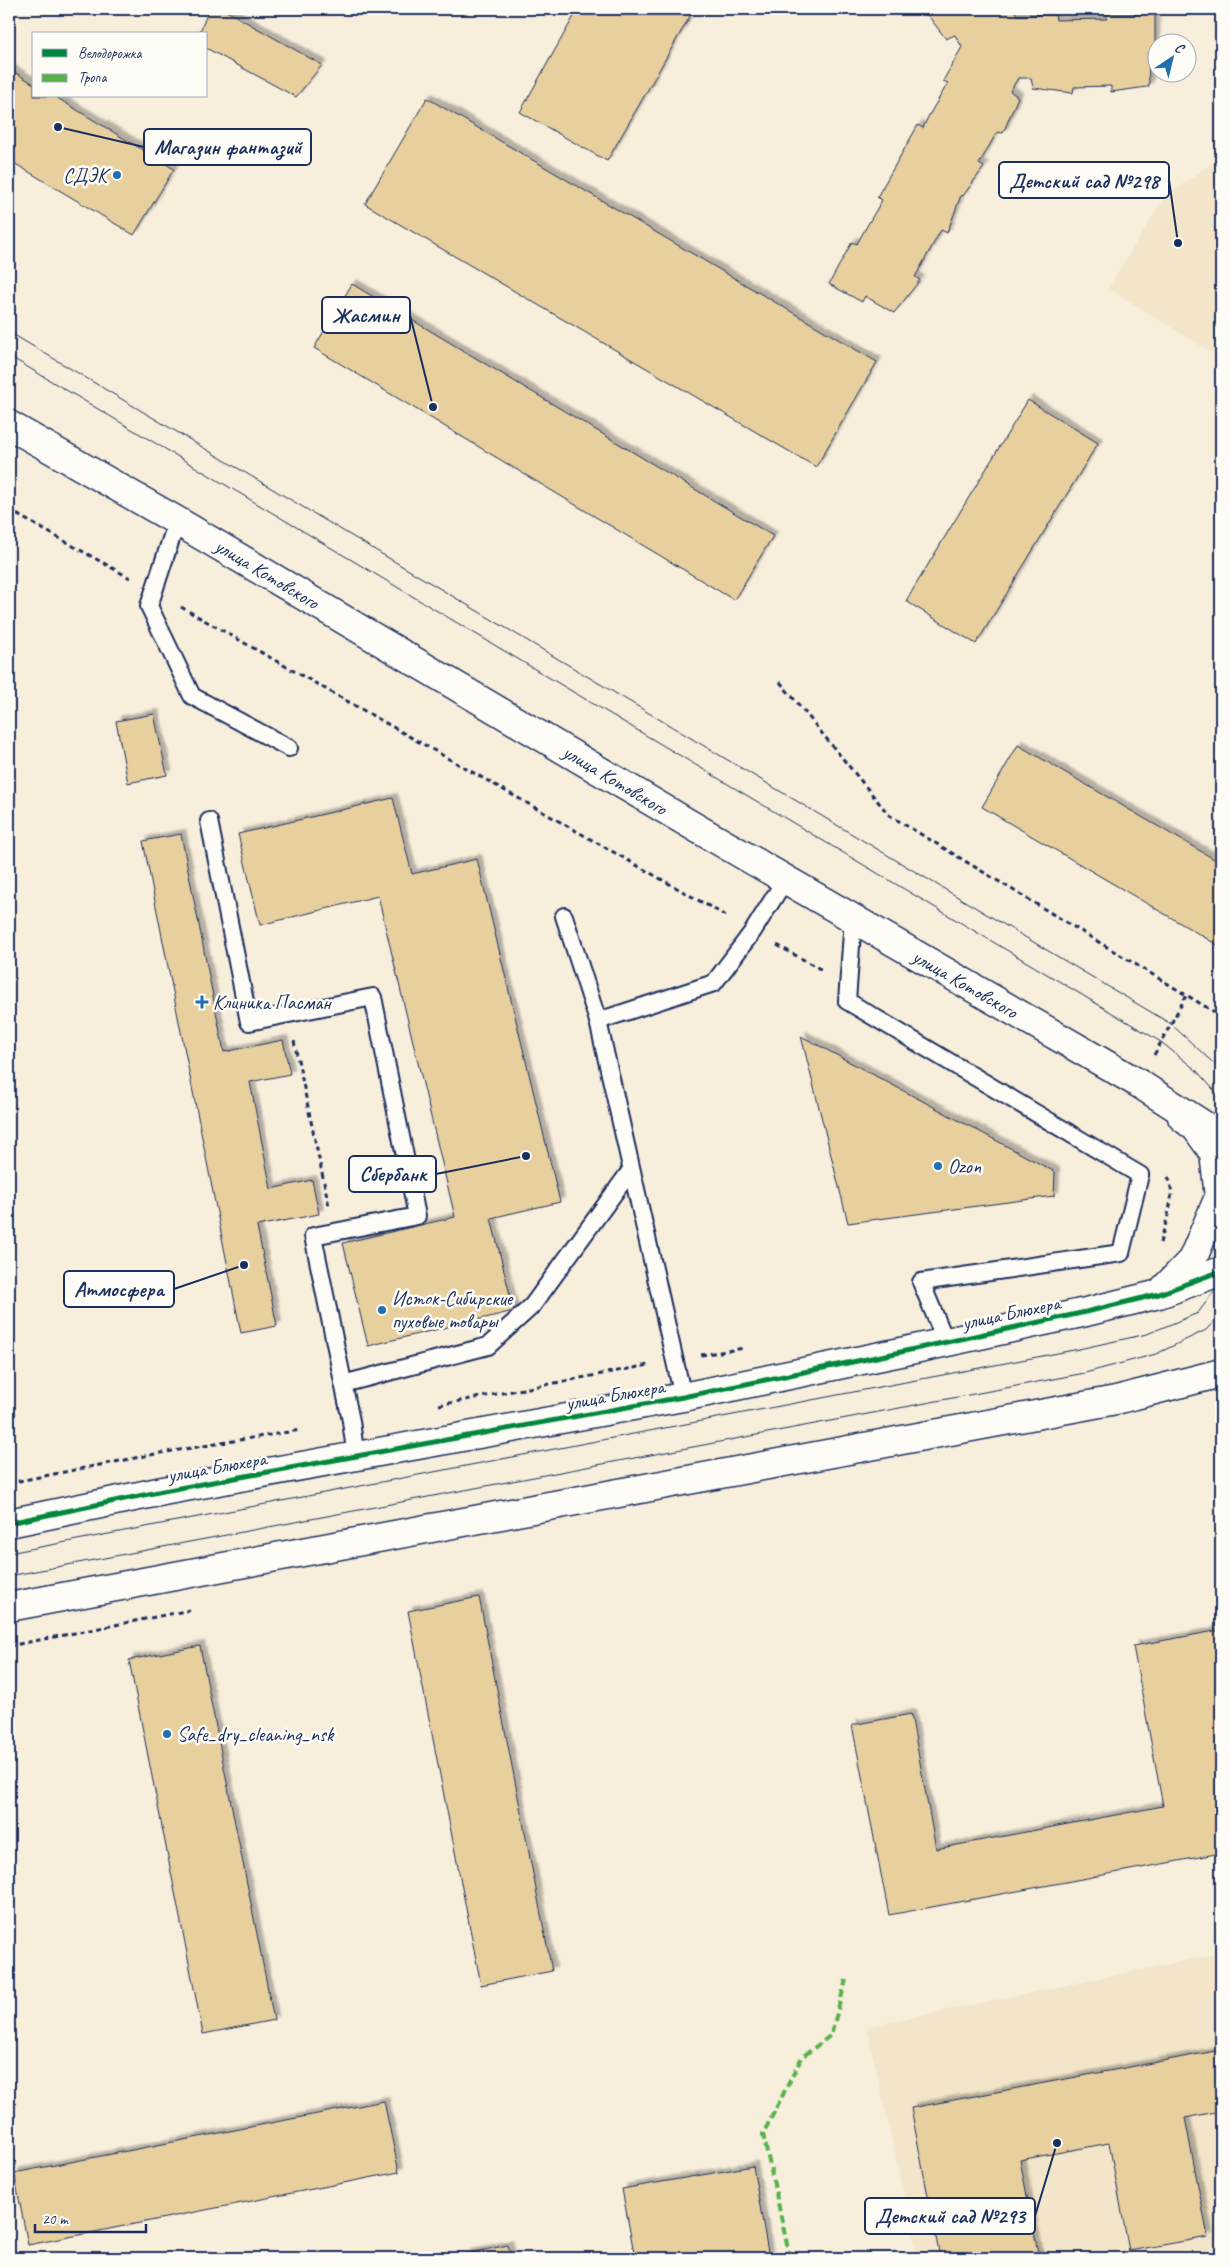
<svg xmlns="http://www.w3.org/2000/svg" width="1230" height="2267" font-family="Caveat,sans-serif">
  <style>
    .built { fill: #f2e5c9 }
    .building { fill: #e8cf9e; stroke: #1b2f5e; filter: url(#shadow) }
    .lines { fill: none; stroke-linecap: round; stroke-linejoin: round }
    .service-casing { stroke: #1b2f5e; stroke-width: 20 }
    .tertiary-casing { stroke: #1b2f5e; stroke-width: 31 }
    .secondary-casing { stroke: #1b2f5e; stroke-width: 31 }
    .path { stroke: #1b2f5e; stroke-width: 3; stroke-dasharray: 5 4; stroke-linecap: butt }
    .service { stroke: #fdfcf7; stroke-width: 16 }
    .tertiary { stroke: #fdfcf7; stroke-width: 28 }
    .secondary { stroke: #fdfcf7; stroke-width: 28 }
    .tram { stroke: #1b2f5e; stroke-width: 1 }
    .quiet { stroke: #55b248; stroke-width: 4; stroke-dasharray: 8 4; stroke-linecap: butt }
    .cycleway-casing { stroke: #fdfcf7; stroke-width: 8 }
    .cycleway { stroke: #00873e; stroke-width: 5 }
    .poi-dot { fill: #1f6fb2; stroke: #fdfcf7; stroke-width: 2 }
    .labels { text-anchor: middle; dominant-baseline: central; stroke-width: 5; stroke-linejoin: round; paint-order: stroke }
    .poi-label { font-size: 20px; fill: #1b2f5e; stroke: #fdfcf7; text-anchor: start }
    .street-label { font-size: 20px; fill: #1b2f5e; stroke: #fdfcf7 }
    .leader { fill: none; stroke: #1b2f5e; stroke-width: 2 }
    .callout-dot { fill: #1b2f5e; stroke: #fdfcf7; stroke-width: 2 }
    .callout { fill: #fdfcf7; stroke: #1b2f5e; stroke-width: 2 }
    .callout-label { font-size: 21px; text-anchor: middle; font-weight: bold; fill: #1b2f5e }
  </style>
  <defs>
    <filter id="shadow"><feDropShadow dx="4.5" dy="-4.5" stdDeviation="1" flood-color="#0004"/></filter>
  </defs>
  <rect width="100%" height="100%" fill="#f7eedc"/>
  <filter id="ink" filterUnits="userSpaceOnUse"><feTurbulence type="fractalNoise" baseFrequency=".02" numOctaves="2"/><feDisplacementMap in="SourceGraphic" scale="10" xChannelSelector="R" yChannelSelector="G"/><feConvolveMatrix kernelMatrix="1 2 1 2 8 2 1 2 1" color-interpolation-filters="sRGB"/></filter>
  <g filter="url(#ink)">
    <g class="built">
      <path d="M1221,157v204l-7,-7 -106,-66 56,-90z"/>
      <path d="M1221,1953v305h-303l-51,-231z"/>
    </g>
    <g class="building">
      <path d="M209,9h14l99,56 -26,32 -90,-49v-14h-7z"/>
      <path d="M578,9h116l-87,152 -87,-49z"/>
      <path d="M923,9h90l4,6h38l1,5 51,-1v-5h48v38l-7,1 1,33 -2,1 -36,5v-6l-37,1 -1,6 -40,-5 -2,-10h-13l-8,13 8,6 -15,36 -6,-1 -18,32 5,3 -21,29 -2,-1 -14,38 -6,-3 -26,47 5,3 -26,33 -29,-17 -3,6 -33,-18 23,-42 5,2 6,-11 19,-33 -5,-3 41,-72 5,3 5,-11 20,-34 -5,-2 19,-34 -7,-12 -9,4z"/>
      <path d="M9,69l25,15v12h20l120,73 -40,66 -125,-75z"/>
      <path d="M427,98l450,264 -61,105 -451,-263z"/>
      <path d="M352,284l421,252 -39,64 -420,-252z"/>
      <path d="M1028,400l70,43 -122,201 -70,-43z"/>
      <path d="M154,714l13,61 -39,8 -12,-62z"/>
      <path d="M1018,745l203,118v84l-239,-140z"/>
      <path d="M393,798l19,76 65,-15 83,343 -69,16 23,93 -146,35 -25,-103 112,-26 -77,-321 -118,29 -22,-91z"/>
      <path d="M181,834l43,218 59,-12 7,34 -40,8 21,107 41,-9 7,34 -62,12 20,100 -36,7 -98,-492z"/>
      <path d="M801,1036l254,136 -1,24 -206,27z"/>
      <path d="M479,1597l73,374 -71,14 -73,-374z"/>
      <path d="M1221,1630v223l-332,62 -37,-190 59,-11 25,135 227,-43 -30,-160z"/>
      <path d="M200,1646l74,374 -71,14 -74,-374z"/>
      <path d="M1221,2050v61l-36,7 23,119 -79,14 -20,-108 -89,17 19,98h-99l-29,-150z"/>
      <path d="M384,2101l15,71 -371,73 -14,-72z"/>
      <path d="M753,2166l16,92h-66v-4l-24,4h-44l-13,-69z"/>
      <path d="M508,2245l3,13h-44l-1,-4z"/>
    </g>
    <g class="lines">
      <defs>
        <g id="service">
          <path d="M177,521l-28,85 43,90 97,52"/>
          <path d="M209,821l40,201 124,-25 44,219 -104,20 38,185 5,37"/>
          <path d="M564,916l34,105 85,376"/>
          <path d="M853,919l-6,82 293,174 -19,78 -200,29 25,60"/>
          <path d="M598,1021l116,-38 39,-52 32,-51"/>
          <path d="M343,1384l145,-38 44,-40 99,-136"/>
        </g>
        <g id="tertiary">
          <path d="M1164,1289l28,-29 27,-63 -5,-44 -18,-25 -14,-11"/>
          <path d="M9,1523l154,-32 520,-94 213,-44 190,-41 73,-18 62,-23"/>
          <path d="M9,1607l1107,-207 105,-27"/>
        </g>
        <path id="secondary" d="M9,425l168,96 516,305 445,257 83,53"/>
      </defs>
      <use href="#service" class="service-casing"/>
      <use href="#tertiary" class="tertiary-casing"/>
      <use href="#secondary" class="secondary-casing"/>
      <g class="path">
        <path d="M9,510l121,68"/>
        <path d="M181,607l547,310"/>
        <path d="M780,682l109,133 332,201"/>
        <path d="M777,945l45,25"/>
        <path d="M294,1041l35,165"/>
        <path d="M1154,1055l32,-59"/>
        <path d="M1160,1243c5,-19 17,-48 8,-66"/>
        <path d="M701,1355l44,-7"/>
        <path d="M439,1405l210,-40"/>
        <path d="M9,1483l146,-29 145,-24"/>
        <path d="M9,1646l181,-36"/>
      </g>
      <use href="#service" class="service"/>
      <use href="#tertiary" class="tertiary"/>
      <use href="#secondary" class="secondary"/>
      <g class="tram">
        <path d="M9,332l1162,692 50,46"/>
        <path d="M9,356l1152,686 35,28 25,28"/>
        <path d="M9,1553l1070,-204 68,-15 51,-21 23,-31"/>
        <path d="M9,1576l1076,-203 71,-19 50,-24 15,-16"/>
      </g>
      <path class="quiet" d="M790,2258l-27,-124 39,-77 29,-22 15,-55"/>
      <defs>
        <path id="cycleway" d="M9,1523l154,-32 520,-94 213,-44 190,-41 73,-18 62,-23"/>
      </defs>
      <use href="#cycleway" class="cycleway-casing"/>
      <use href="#cycleway" class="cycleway"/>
    </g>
  </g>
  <g class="poi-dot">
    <circle cx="117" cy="175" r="5"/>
    <path d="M199.5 994.5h5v5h5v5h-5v5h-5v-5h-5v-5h5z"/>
    <circle cx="938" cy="1166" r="5"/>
    <circle cx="382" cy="1310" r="5"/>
    <circle cx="167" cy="1734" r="5"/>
  </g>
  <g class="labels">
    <g class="poi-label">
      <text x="107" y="175" text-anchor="end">СДЭК</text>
      <text x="213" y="1002">Клиника Пасман</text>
      <text x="948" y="1166">Ozon</text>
      <text x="392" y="1298">Исток-Сибирские<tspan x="392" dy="23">пуховые товары</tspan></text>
      <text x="177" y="1734">Safe_dry_cleaning_nsk</text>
    </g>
    <g class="street-label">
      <text transform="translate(267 574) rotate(31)">улица Котовского</text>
      <text transform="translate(615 780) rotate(31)">улица Котовского</text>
      <text transform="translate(965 984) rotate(30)">улица Котовского</text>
      <text transform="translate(1011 1313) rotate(-12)">улица Блюхера</text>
      <text transform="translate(615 1395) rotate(-10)">улица Блюхера</text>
      <text transform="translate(217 1467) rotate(-10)">улица Блюхера</text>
    </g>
  </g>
  <path class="leader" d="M58 127L144 147M1178 243L1169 180M433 407L410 315M526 1156L436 1174M244 1265L174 1289M1057 2143L1035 2216"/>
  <g class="callout-dot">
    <circle cx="58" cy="127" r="5"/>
    <circle cx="1178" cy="243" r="5"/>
    <circle cx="433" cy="407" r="5"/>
    <circle cx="526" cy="1156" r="5"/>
    <circle cx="244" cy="1265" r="5"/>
    <circle cx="1057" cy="2143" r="5"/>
  </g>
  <g class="callout">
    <rect x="144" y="129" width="167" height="36" rx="5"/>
    <rect x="999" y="162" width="170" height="36" rx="5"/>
    <rect x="322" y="297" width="88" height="36" rx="5"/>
    <rect x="349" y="1156" width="87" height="36" rx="5"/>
    <rect x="64" y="1271" width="110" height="36" rx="5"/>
    <rect x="865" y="2198" width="170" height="36" rx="5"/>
  </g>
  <g class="callout-label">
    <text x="228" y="154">Магазин фантазий</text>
    <text x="1084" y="188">Детский сад №298</text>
    <text x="366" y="322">Жасмин</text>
    <text x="393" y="1181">Сбербанк</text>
    <text x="119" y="1296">Атмосфера</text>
    <text x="950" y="2223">Детский сад №293</text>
  </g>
  <rect width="1230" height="2267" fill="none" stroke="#fdfcf7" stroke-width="30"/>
  <rect x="15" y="15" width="1200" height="2237" fill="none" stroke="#1b2f5e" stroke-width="2" filter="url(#ink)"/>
  <rect x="32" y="32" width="175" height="65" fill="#fdfcf7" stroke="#a3aaba"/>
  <rect x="42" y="49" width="25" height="8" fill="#00873e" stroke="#a3aaba"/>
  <text x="78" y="58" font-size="15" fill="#1b2f5e">Велодорожка</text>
  <rect x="42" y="74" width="25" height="8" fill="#55b248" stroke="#a3aaba"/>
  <text x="78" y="82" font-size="15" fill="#1b2f5e">Тропа</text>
  <g transform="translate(1172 58) rotate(35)"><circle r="24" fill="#fdfcf7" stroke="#a3aaba"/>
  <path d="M0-4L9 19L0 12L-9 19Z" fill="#1f6fb2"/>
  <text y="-8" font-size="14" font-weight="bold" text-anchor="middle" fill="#1b2f5e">С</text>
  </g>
  <path d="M35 2224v8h111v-8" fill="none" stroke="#1b2f5e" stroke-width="2.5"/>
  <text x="42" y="2224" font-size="15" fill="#1b2f5e" stroke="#fdfcf7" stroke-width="4" paint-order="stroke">20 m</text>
</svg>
